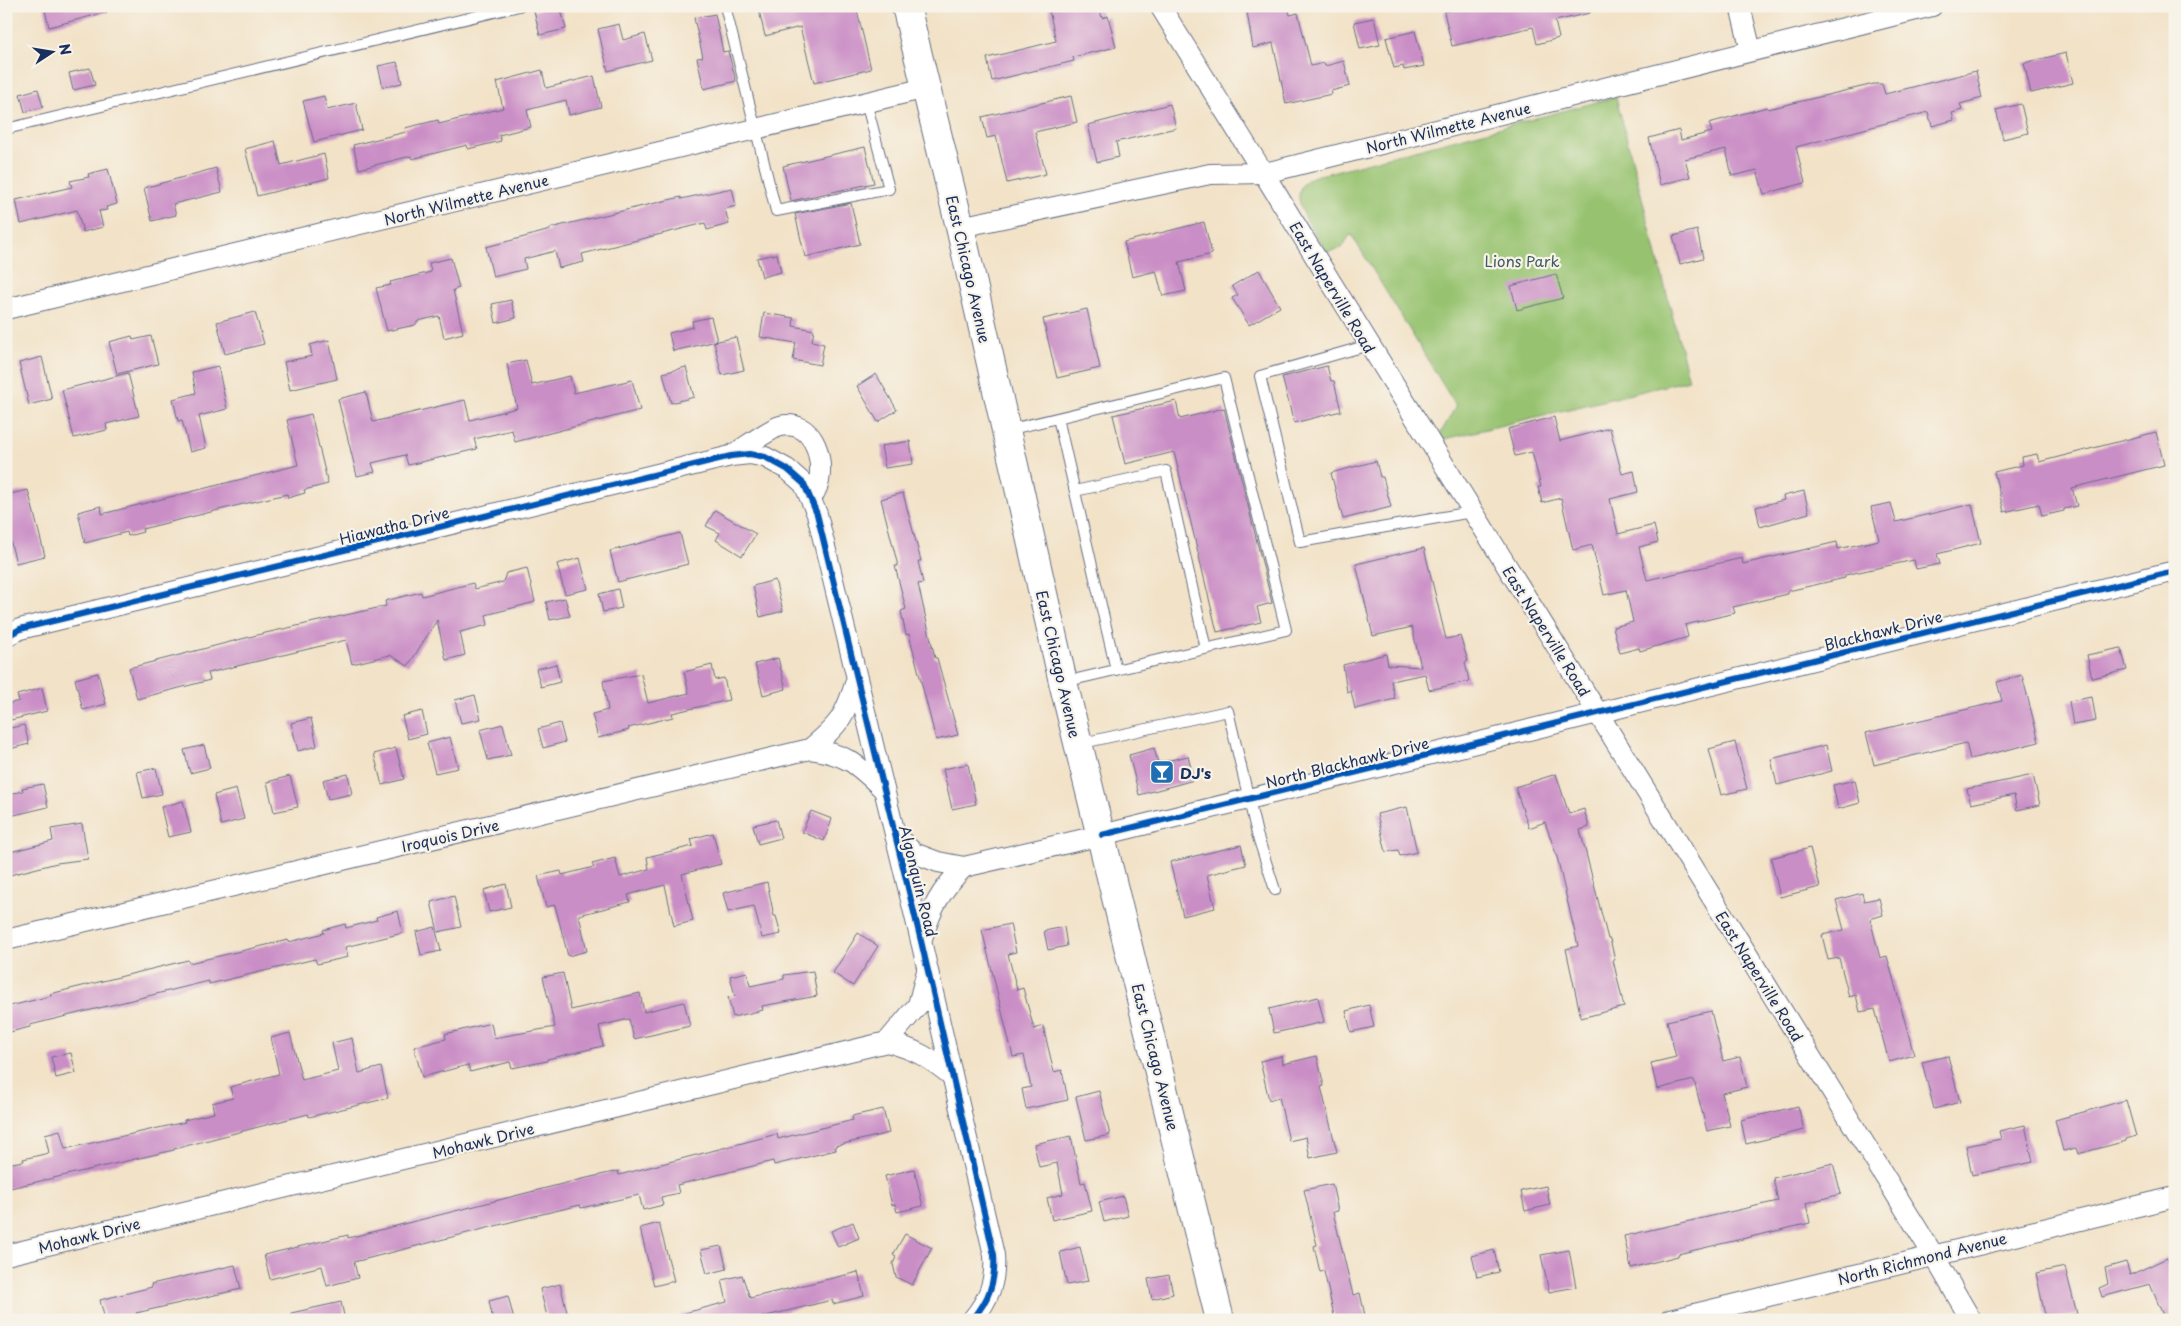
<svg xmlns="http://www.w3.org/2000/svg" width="2181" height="1326" font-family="'Playpen Sans',sans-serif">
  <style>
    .green { fill: #97c370; stroke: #597967 }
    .building { fill: #ca8ec6 }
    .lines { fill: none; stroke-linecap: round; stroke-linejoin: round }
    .service-casing { stroke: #666e83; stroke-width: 12 }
    .minor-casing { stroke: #666e83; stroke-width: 22 }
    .secondary-casing { stroke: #666e83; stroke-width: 30 }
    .service { stroke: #fff; stroke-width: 10 }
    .minor { stroke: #fff; stroke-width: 20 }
    .secondary { stroke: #fff; stroke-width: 28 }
    .cycleway-casing { stroke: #f7f3e8; stroke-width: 9 }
    .cycleway { stroke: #0057b8; stroke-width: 6 }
    .labels { text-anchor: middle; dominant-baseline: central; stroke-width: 4.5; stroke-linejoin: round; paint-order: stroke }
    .street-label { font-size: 15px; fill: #1b2f5e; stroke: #f7f3e8 }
    .park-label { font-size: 15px; fill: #405b63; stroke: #f7f3e8 }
    .poi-label { font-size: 15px; font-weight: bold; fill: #1b2f5e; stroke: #f7f3e8; text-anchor: start }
  </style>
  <rect width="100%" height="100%" fill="#f7f3e8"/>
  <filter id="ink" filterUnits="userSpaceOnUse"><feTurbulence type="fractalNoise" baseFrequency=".02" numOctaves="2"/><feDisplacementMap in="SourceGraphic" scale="10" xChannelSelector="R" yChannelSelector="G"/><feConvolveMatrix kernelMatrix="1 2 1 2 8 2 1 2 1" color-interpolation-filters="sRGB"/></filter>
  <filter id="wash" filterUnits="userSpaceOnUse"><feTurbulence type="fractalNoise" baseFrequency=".0096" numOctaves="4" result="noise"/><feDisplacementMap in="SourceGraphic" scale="20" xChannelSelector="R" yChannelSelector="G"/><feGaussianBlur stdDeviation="1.12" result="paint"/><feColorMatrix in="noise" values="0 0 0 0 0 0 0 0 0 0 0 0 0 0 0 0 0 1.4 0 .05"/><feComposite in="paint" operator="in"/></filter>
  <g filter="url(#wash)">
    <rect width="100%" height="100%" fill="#f2e2c7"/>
    <path class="green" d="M1616,97l73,283 -248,60 -2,-4 17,-30 -105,-172 -10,14 -14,4c-10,-18 -45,-57 -18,-73 4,-3 10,-4 15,-5z"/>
    <g id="blocks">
      <g class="building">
        <path d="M44,6h62l1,6 -58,15z"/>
        <path d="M553,6h7l6,23 -26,6 -6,-24z"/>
        <path d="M758,6h98l15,63 -57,14 -14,-56 -35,9z"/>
        <path d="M1048,6h51l3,12 6,-2 8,31 -43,10 1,4 -82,20 -5,-23 69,-17z"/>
        <path d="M1246,6h42l2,9 8,-2 13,53 13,-3 1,3 19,-5 6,25 -19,5 1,3 -46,10 -13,-61 -20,5z"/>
        <path d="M1470,6h120v7l-35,8 4,17 -22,6 -4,-17 -81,19 -8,-34z"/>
        <path d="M715,14l8,38 5,-1 8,30 -32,8 -7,-31 6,-1 -9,-39z"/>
        <path d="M1374,18l6,27 -20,4 -6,-27z"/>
        <path d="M619,24l4,16 22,-6 7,26 -44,11 -10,-42z"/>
        <path d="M1415,31l9,35 -20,4 -1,-4 -9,2 -8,-30z"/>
        <path d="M2066,53l7,30 -42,10 -7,-30z"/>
        <path d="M397,62l5,21 -19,4 -5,-21z"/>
        <path d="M90,68l5,17 -22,5 -4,-17z"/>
        <path d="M542,70l4,18 48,-12 7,31 -32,8 -3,-15 -39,10 4,17 -32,8 2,6 -33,8 -1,-4 -55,14 -1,-3 -52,13 -6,-24 53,-13 -1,-4 33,-8 1,4 64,-16 -6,-26z"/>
        <path d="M1976,71l6,27 -22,6 2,6 -10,3 2,7 -22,6 -4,-14 -132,35 9,36 -41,11 -7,-24 -25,6 -6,-27 -41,10 5,18 -30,8 -11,-47 30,-8 2,10 31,-8 -3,-9 58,-16 1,2 106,-25h8l3,10z"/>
        <path d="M38,89l5,18 -18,5 -5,-18z"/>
        <path d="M324,96l3,14 29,-7 6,27 -48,12 -11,-41z"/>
        <path d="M1071,96l6,26 -42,10 11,42 -39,9 -11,-47 -9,2 -5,-21z"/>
        <path d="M1170,104l6,24 -60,14 3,15 -22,5 -9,-37z"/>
        <path d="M2021,104l7,29 -25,6 -7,-29z"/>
        <path d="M275,141l6,24 43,-11 5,24 -72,18 -12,-47z"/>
        <path d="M865,147l9,36 -83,18 -8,-35z"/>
        <path d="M216,168l6,24 -49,12 3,11 -24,6 -8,-33z"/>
        <path d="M108,169l9,35 -11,3 1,3 -8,1 4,16 -20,5 -6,-22 -56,14 -5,-24 56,-13 -2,-6 19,-4 -1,-3z"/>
        <path d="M732,188l4,18 -11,3 4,15 -22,6 -2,-7 -123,31 2,8 -25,6 -4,-17 -31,8 2,10 -33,8 -7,-30 46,-12 18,-5v-2l131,-31v2z"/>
        <path d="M851,203l9,41 -55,13 -10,-43z"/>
        <path d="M1204,222l8,32 -33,8 7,29 -23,5 -7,-25 -24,6 -8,-35z"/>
        <path d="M1697,230l6,28 -23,6 -7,-28z"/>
        <path d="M777,254l4,18 -19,5 -5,-19z"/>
        <path d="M451,258l8,30 -6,2 10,43 -19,5 -5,-22 -21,5 -3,4 -28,6 -11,-43 15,-3 -1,-3 41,-10 -2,-9z"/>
        <path d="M1259,270l21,37 -31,18 -17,-27 6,-3 -6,-9z"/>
        <path d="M1556,274l7,24 -46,12 -6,-24z"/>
        <path d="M511,300l5,18 -20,5 -4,-19z"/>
        <path d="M1087,309l13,59 -43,10 -14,-59z"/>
        <path d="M255,312l9,32 -39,10 -8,-32z"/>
        <path d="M764,313l30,5 -1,8 21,4 -2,11 12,3 -4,21 -27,-5 3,-17 -36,-6z"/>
        <path d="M711,317l6,24 -44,10 -4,-18 24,-6 -1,-6z"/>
        <path d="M132,336l1,4 18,-4 7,28 -41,10 -8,-32z"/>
        <path d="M736,337l8,33 -22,5 -8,-33z"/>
        <path d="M329,340l8,39 -47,11 -6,-28 28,-6 -2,-11z"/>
        <path d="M42,357l10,42 -23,6 -10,-42z"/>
        <path d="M526,360l6,25 38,-9 4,17 58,-13 8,30 -125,32 -3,-12 -38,9 3,10 -69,16 -3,-10 -33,8 3,9 -18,4 -19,-77 28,-7 7,30 92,-22 5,20 47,-12 -10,-44z"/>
        <path d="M218,366l9,43 -28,7 7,32 -16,4 -8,-32 -4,1 -5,-22 23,-6 -4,-21z"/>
        <path d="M1327,366l4,15h3l7,30 -47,12 -12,-46z"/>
        <path d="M686,367l8,30 -23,6 -8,-30z"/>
        <path d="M128,373l11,43 -33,8 1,6 -33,8 -12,-48z"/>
        <path d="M876,374l21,36 -19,12 -21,-36z"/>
        <path d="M1176,401l4,18 44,-11 48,195 -15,4 4,15 -44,10 -43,-180 -49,12 -12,-49z"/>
        <path d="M311,414l17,70 -24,6 1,3 -17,5 -1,-4 -52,12 -93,23 1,3 -15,4 -1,-4 -42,11 -7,-31 23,-6 1,8 196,-49 -11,-45z"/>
        <path d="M1554,417l6,24 50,-13 12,46 12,-3 4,21 -28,7 8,35 36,-9 4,17 -19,5 8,33 95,-22 1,6 94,-22 1,7 41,-9 -8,-33 20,-4 5,19 76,-18 9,39 -44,11 3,10 -24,5 -2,-9 -69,15v3l-57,13v3l-55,13 2,6 -50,12 3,12 -48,14 -1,-3 -19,5 -7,-26 20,-5 -7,-32 -22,5 -12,-50 -19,5 -12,-52 -19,5 -4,-16h3l-9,-35 -17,4 -7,-27z"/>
        <path d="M2156,432l8,33 -92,23 5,18 -13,3v2l-22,5 -3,-12 -35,8 -10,-40 29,-7 -1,-8 15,-3 2,8z"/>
        <path d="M910,441l3,23 -28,4 -4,-22z"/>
        <path d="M1376,461l4,16h3l8,30 -48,12 -12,-46z"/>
        <path d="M28,490l17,66 -29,7 -10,-39v-29z"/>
        <path d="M1804,491l5,22 -49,14 -4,-20 28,-7 -1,-4z"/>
        <path d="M903,493l18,68h-3l5,22 -5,1 17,74h2l21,77 -22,5 -27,-106 -3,1 -5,-24 5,-2 -11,-43h3l-17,-67z"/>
        <path d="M715,510l41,24 -14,22 -26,-16 4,-7 -14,-7z"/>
        <path d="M680,533l8,31 -70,18 -8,-31z"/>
        <path d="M1424,548l22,91 14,-3 8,25 -3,1 4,19 -40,9 -4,-16 -34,7 4,18 -40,10 -4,-18 -4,1 -4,-27 43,-11 2,11 33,2 -9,-40 -39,9 -17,-72z"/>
        <path d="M580,558l8,31 -23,5 -8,-30z"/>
        <path d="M527,568l8,34 -49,13 2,10 -28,7 5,23 -19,5 -9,-40 -29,46 -18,-11 -38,9 -6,-24 -138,33 2,7 -73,19 -8,-31 132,-34 125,-28 -1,-5 36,-9 1,4 51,-13 2,6 28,-7 3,-9z"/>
        <path d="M775,580l8,31 -23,6 -7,-31z"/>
        <path d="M618,589l4,19 -19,4 -4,-18z"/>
        <path d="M565,598l5,18 -20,4 -4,-18z"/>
        <path d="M2121,648l6,22 -35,8 -5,-23z"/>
        <path d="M778,658l8,31 -23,6 -8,-31z"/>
        <path d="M556,664l4,18 -19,5 -5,-18z"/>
        <path d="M712,665l3,15 9,-2 5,22 -57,13 1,4 -45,11 1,2 -31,8 -6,-24 16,-4 -5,-29 38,-7 7,29 41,-10 -5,-21z"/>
        <path d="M98,673l8,31 -23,6 -8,-31z"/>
        <path d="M2022,675l17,67 -69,17 -4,-16 -92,22 -8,-32 136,-32 -5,-19z"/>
        <path d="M42,688l5,23 -36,9 -4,-16 12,-3 -2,-6z"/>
        <path d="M475,695l6,24 -20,4 -6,-23z"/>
        <path d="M2092,697l4,24 -23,4 -4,-24z"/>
        <path d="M422,711l5,23 -19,5 -6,-23z"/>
        <path d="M311,718l6,28 -19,5 -7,-28z"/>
        <path d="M560,723l5,19 -22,6 -5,-19z"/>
        <path d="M503,724l8,31 -23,5 -8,-30z"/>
        <path d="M24,725l5,19 -23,6v-21z"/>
        <path d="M450,737l8,31 -23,5 -8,-30z"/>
        <path d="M1735,742l12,47 -26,6 -12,-46z"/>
        <path d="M204,745l6,23 -20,5 -6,-23z"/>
        <path d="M1826,745l6,26 -55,14 -6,-26z"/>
        <path d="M396,748l8,31 -22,6 -8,-31z"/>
        <path d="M1154,748l4,15 30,-7 6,24 -55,15 -10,-40z"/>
        <path d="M968,764l8,40 -24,5 -9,-40z"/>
        <path d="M156,768l6,26 -19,4 -6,-26z"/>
        <path d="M348,774l4,20 -24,5 -5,-19z"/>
        <path d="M1556,774l13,40 15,-5 5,18 -9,3 28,109h2l5,21h-2l11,47 -43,11 -15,-69 12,-3 -21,-89 -12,-35 -16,6 -14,-41z"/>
        <path d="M2033,775l7,30 -23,5 -3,-15 -43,9 -4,-15z"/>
        <path d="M290,776l8,31 -24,5 -7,-30z"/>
        <path d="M1855,780l5,23 -22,6 -5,-24z"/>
        <path d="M43,784l5,23 -42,10v-22l17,-4 -1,-3z"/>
        <path d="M236,789l8,30 -23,6 -7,-30z"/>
        <path d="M183,801l8,31 -23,5 -7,-30z"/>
        <path d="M1407,807l10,45 -17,4 -2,-6 -12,2 -9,-38z"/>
        <path d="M811,811l21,8 -8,22 -22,-9z"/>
        <path d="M776,820l5,18 -23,6 -5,-19z"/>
        <path d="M82,824l6,35 -31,4 -51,13v-23l47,-12 -2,-12z"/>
        <path d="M713,833l8,31 -39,10 11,47 -19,5 -9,-41 -37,10 2,7 -51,13 8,36 -19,5 -13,-51 -9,2 -8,-31 23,-5 1,4 32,-8 -2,-3 23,-6 5,19 29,-8 -2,-12 46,-11 -2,-7z"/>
        <path d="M1241,845l5,20 -39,10 8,33 -32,8 -13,-54z"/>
        <path d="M1810,848l10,39 -40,10 -9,-39z"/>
        <path d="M767,882l7,34h2l5,18 -19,4 -8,-32 -26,6 -5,-19z"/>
        <path d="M506,884l5,23 -22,5 -5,-22z"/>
        <path d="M1862,893l2,8 15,-3 4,17 -13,4 10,39 7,-2 27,99 -25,7 -14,-53 -15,3 -4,-17 -7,2 -10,-39 -11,2 -6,-25 22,-5 -8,-30z"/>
        <path d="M454,896l7,31 -23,5 -7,-30z"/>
        <path d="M398,911l5,22 -58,14 3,10 -31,7 -2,-5 -106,25v-3l-179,44v2l-24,6v-26l45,-11 -1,-2 138,-34 1,3 99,-23 1,2 35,-9 -1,-3 22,-6 1,4 31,-8 -1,-3z"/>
        <path d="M1010,924l6,28 -8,2 9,36 6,-2 11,41 9,-3 11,46 8,-2 6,30 -42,9 -4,-20 9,-2 -7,-32 -11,2 -31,-127z"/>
        <path d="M435,927l6,24 -20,4 -5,-23z"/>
        <path d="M1064,927l3,19 -19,4 -4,-19z"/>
        <path d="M858,933l20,13 -25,40 -20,-13z"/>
        <path d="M813,971l4,25 -55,10 1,4 -30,7 -5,-20 7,-1 -5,-20 17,-4 3,14 34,-7v-4z"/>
        <path d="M563,973l8,37 69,-17 4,19 40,-10 6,24 -56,13 -5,-20 -30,7 4,20 -56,13v2l-35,7 -2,-6 -40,10 -2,-7 -46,12 -8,-30 32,-8 -1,-5 46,-11 3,15 61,-11 -12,-50z"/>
        <path d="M1318,997l6,25 -50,11 -5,-24z"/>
        <path d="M1369,1005l5,22 -23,5 -5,-21z"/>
        <path d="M1711,1011l12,50 17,-4 7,30 -25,6 8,33 -23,5 -13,-51 -37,9 -6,-26 25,-6 -9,-36z"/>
        <path d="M290,1033l12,47 36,-9 -6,-28 20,-5 7,35 22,-6 7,31 -79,19 -1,-3 -134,35v1l-168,39v-25l18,-3 -1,-2 26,-6 -4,-19 15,-4 5,19 120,-27 -1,-2 30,-7 -2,-10 21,-5 -3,-11 49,-13 -8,-36z"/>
        <path d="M71,1053l5,20 -20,5 -5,-21z"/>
        <path d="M1282,1056l1,8 34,-8 7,30 -3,1 16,65 -27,6 -4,-21 -17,4 -10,-44 -10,3 -9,-39z"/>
        <path d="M1948,1056l12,46 -26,7 -12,-47z"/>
        <path d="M1099,1091l11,44 -24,5 -10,-43z"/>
        <path d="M2126,1100l10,36 -10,3v2l-48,13 -2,-6 -13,3 -8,-31z"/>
        <path d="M1798,1106l6,24 -58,14 -5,-24z"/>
        <path d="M883,1109l6,24 -54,13 1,4 -62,15 -1,-4 -96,24 2,8 -18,4 2,8 -20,5 -4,-15 -58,13 -1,-3 -42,10 -184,47 4,16 -31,8 -5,-20 -52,13 -6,-24 84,-20v3l230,-58 40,-9 1,4 158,-41 1,5 75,-19 -1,-4z"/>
        <path d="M2025,1125l8,37 -61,13 -6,-29 35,-7 -2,-8z"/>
        <path d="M1071,1136l10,47 4,-1 7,29 -40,9 -5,-22 16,-4 -6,-31 -18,4 -5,-23z"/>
        <path d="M1833,1163l8,31 -35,9 4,20 -132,31v2l-47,12 -7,-32 154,-35 -5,-23z"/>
        <path d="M914,1169l9,37 -26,6 -2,-8 -3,1 -7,-29z"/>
        <path d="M1332,1184l6,27 -5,1 20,83 7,-2 6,27h-31l-11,-49 -4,1 -6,-26 3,-1 -13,-55z"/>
        <path d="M1546,1186l4,19 -25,6 -4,-20z"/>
        <path d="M1123,1196l5,20 -24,6 -5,-20z"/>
        <path d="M853,1222l6,16 -21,9 -7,-16z"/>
        <path d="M659,1223l15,58 -20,5 -14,-58z"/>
        <path d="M905,1234l27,14 -20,37 -16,-8 -3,-13 3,-7 -3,-2z"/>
        <path d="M721,1246l6,23 -20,5 -6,-24z"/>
        <path d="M1080,1247l8,34 -21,4 -7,-33z"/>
        <path d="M1494,1250l5,22 -22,5 -5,-21z"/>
        <path d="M1569,1250l7,37 -27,5 -8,-37z"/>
        <path d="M2167,1258l8,18v44h-10l-15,-36 -48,13 -3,-9 9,-4 -3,-16 21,-6 4,13z"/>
        <path d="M235,1265l6,24 -105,24 1,3 -13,4h-19l-5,-20 52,-13 -1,-3z"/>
        <path d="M2065,1267l12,47 -31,6 -10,-47z"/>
        <path d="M858,1272l6,24 -31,8 -1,-4 -70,17 1,3h-82v-6l46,-12 -5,-22 20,-5 8,23z"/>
        <path d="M1169,1275l4,19 -21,5 -4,-20z"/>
        <path d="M560,1284l9,36h-21l-8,-31z"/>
        <path d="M508,1296l6,24h-21l-4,-19z"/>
        <path d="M341,1302l4,18h-54v-7z"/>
      </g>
    </g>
  </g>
  <g filter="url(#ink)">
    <use href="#blocks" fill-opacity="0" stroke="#666e83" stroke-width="1"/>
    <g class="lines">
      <defs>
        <g id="service">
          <path d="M725,6l51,205 113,-22 -23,-87"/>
          <path d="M6,129l513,-123"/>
          <path d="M1369,345l-109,31 40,166 172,-30"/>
          <path d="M1058,418l58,252"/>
          <path d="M1007,430l217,-52 62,252 -222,52"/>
          <path d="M1075,491l91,-20 40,178"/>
          <path d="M1078,744l150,-33 29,123 18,56"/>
        </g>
        <g id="minor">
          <path d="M1160,6l774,1250 37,64"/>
          <path d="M1740,6l11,45"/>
          <path d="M960,227l250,-53 55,-1 667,-167"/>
          <path d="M6,309l920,-221"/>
          <path d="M734,454c10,-6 37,-26 46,-28 32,-7 44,29 39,55 -1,6 -5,13 -8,18"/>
          <path d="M6,637l14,-8 711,-173 19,-2 15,3 22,12 17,15 13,30 104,427 73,314c2,26 -5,45 -22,65"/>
          <path d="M810,749c29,-24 35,-32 46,-68"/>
          <path d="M895,835l19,18 24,9 26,5 138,-32 1073,-264"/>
          <path d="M6,940l804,-191c37,5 47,15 73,40"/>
          <path d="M921,941c11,-33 18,-49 43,-74"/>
          <path d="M887,1042l31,-37 9,-34"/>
          <path d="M6,1255l881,-213c28,7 43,16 65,34"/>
          <path d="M1670,1320l505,-123"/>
        </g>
        <path id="secondary" d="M906,6l54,221 103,455 157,638"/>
      </defs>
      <use href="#service" class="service-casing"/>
      <use href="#minor" class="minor-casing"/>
      <use href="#secondary" class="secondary-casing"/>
      <use href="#service" class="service"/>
      <use href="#minor" class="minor"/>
      <use href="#secondary" class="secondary"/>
      <defs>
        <g id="cycleway">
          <path d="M6,637l14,-8 711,-173 19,-2 15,3 22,12 17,15 13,30 104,427 73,314c2,26 -5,45 -22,65"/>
          <path d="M1102,835l1073,-264"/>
        </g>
      </defs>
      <use href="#cycleway" class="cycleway-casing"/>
      <use href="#cycleway" class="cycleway"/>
    </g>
  </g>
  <defs>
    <symbol id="bar-square" viewBox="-11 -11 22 22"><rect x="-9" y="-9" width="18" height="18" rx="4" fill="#1f6fb2" stroke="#f7f3e8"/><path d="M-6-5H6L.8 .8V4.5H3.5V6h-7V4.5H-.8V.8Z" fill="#fff"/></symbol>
  </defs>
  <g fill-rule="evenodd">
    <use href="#bar-square" x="1148" y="758" width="28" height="28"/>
  </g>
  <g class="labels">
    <g class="street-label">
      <text transform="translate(1448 127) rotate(-14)">North Wilmette Avenue</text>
      <text transform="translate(466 199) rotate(-14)">North Wilmette Avenue</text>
      <text transform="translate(969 269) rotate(77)">East Chicago Avenue</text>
      <text transform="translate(1333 287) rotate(59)">East Naperville Road</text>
      <text transform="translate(394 525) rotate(-14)">Hiawatha Drive</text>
      <text transform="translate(1883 630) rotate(-14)">Blackhawk Drive</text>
      <text transform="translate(1547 631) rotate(58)">East Naperville Road</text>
      <text transform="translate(1059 664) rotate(77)">East Chicago Avenue</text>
      <text transform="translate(1347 762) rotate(-14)">North Blackhawk Drive</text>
      <text transform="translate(450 835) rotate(-13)">Iroquois Drive</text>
      <text transform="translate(919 881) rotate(76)">Algonquin Road</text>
      <text transform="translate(1760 976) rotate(58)">East Naperville Road</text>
      <text transform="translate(1156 1057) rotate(76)">East Chicago Avenue</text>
      <text transform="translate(483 1140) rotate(-14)">Mohawk Drive</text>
      <text transform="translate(89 1235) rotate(-14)">Mohawk Drive</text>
      <text transform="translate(1922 1258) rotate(-14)">North Richmond Avenue</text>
    </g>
    <g class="park-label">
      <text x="1522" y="260">Lions Park</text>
    </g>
    <g class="poi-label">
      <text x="1180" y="772">DJ's</text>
    </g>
  </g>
  <rect width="2181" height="1326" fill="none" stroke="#f7f3e8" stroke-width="25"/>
  <g transform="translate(52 52) rotate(78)" stroke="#f7f3e8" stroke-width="4" paint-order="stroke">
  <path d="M0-4L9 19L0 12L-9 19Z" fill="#1b2f5e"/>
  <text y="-8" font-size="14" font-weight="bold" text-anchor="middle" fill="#1b2f5e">N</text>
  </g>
</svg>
